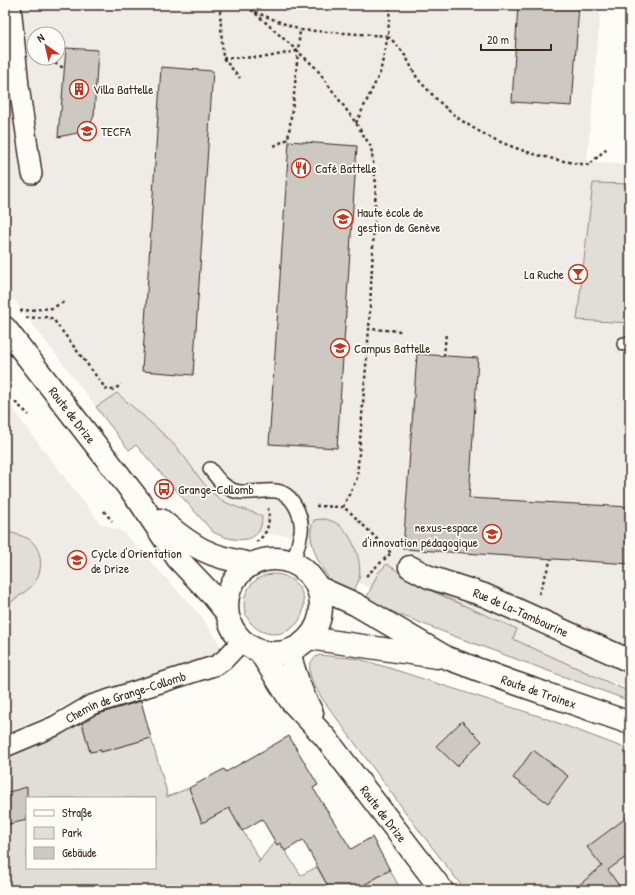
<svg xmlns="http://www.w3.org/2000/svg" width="635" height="895" font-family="'Patrick Hand',sans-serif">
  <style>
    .built { fill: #efece7; fill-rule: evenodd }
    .green { fill: #e1ded7; stroke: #8e847a; fill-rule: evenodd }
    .building { fill: #cdc8c2; stroke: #3b2a1e }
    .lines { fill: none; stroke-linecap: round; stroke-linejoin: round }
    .service-casing { stroke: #3b2a1e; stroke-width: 16 }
    .pedestrian-casing { stroke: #3b2a1e; stroke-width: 22 }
    .minor-casing { stroke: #3b2a1e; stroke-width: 25 }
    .tertiary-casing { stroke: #3b2a1e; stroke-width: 25 }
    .secondary-casing { stroke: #3b2a1e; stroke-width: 25 }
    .path { stroke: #3b2a1e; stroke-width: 2.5; stroke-dasharray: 3 3; stroke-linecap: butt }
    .service { stroke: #fdfcf7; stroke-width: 13 }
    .pedestrian { stroke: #fdfcf7; stroke-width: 19 }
    .minor { stroke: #fdfcf7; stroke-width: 22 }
    .tertiary { stroke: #fdfcf7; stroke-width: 22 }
    .secondary { stroke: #fdfcf7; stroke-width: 22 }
    .labels { text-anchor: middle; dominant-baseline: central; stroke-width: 3.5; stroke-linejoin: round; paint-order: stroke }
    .poi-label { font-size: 13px; fill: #3b2a1e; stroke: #fdfcf7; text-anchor: start }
    .street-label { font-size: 13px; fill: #3b2a1e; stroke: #fdfcf7 }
  </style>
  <rect width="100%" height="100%" fill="#fdfcf7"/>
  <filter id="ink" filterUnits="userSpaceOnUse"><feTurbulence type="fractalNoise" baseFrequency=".025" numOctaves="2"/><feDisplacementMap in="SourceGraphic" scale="8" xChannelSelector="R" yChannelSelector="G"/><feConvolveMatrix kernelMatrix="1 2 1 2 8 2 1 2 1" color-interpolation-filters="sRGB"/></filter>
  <g filter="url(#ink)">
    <g class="built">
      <path d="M5,5h596l-14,157 43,3v524l-279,-109 -36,-34 -29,-11 -28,-1 -11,5 -13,1 -11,-3 -10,-5 -7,-7 -70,-80 -7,5 -124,-162zM34,34h24v24h-24z"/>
      <path d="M5,394l17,28 78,101 23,9 79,85 24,37 -136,39 -46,24 -39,17z"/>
    </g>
    <g class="green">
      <path d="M593,183l37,1v139l-53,-3z"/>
      <path d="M117,393c20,18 43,36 61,56 13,15 22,33 37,46 13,12 32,14 47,21 1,31 -30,26 -49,16l-77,-87 -7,5 -33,-43z"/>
      <path d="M323,519c3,0 6,1 9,2 19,7 31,39 27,58 -1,6 -6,11 -8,16 -4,-1 -8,-3 -11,-6 -15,-10 -31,-41 -29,-60 0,-2 2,-6 3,-9z"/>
      <path d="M5,530c7,4 17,5 24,9 15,11 15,35 2,48 -9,8 -19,12 -26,22z"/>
      <path d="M387,564l31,21 99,44 -4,10 117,53v9l-171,-63 -94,-37 13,-28z"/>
      <circle cx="274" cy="604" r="30"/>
      <path d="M319,655l40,4 27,8 156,50 88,33v140h-165l-47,-61 -97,-132c-7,-13 -21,-32 -2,-42z"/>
      <path d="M81,719l9,33 11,-3v3l50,-14 15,51 1,8 22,-9 13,35 27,-15 31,52 -2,3 17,-22 2,4 3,-2 21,32 16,-8 13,23h-325v-138zM27,798h128v70h-128z"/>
      <path d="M390,870l11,20h-46z"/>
    </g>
    <g class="building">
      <path d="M518,5h61l-7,101 -60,-4z"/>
      <path d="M66,48l32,2 -4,66 -7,15 -29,6 2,-26h1z"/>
      <path d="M161,67l52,4 -20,304 -51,-4z"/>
      <path d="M289,141l68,5 -20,302 -68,-4z"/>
      <path d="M417,354l61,4 -9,140 161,9v57l-227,-15z"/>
      <path d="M141,701l10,37 -50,14v-2l-11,2 -8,-29 13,-8z"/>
      <path d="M462,721l20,20 -25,25 -21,-20z"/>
      <path d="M289,736l29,49 -5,3 38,61 21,-12 18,33 -35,20h-25l-27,-50 -18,11 -5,-8 -3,2 -15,-26 -20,12 -13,-23 -27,15 -13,-35 35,-19 2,3z"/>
      <path d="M533,750l35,26 -20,27 -35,-25z"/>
      <path d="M27,787v33l-22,5v-32z"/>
      <path d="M630,815v39l-22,16 14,20h-49l29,-24 -15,-19z"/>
    </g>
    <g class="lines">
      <defs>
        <g id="service">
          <path d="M624,344h6"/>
          <path d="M210,469c7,9 14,19 25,22 13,4 27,-2 41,0 17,2 27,26 25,41 -2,11 -5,21 -8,31"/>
        </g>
        <g id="pedestrian">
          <path d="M11,5l8,81 13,88"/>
          <path id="s1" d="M5,747l50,-21 36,-21 126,-40 7,-5 18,-19"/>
        </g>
        <g id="minor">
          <path id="s2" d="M410,567l19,10 55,18 146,66"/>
        </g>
        <g id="tertiary">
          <path id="s3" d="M317,587l38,17 92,54 65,24 118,41"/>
          <path d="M309,638l128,19"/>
        </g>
        <g id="secondary">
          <path id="s4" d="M5,328l135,174 38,57 36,38 13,16"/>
          <path d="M161,520c33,28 48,37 91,44"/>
          <circle cx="274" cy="606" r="47"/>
          <path d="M289,651c5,22 12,42 23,62"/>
          <path id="s5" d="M260,652l31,49 34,36 117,153"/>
        </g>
      </defs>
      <use href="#service" class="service-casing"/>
      <use href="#pedestrian" class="pedestrian-casing"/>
      <use href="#minor" class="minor-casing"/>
      <use href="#tertiary" class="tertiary-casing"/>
      <use href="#secondary" class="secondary-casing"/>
      <g class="path">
        <path d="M218,5l2,6 3,47 17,20"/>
        <path d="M240,5l13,6 63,57 40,55 15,24 5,37 -7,145"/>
        <path d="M255,12l45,18"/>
        <path d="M388,36c4,4 9,9 13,14 6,7 10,17 15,26 4,6 9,11 14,16 39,45 101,66 159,73l18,-17"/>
        <path d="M44,58l20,10"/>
        <path d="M223,58l44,-1 30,-6"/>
        <path d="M356,123l24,-50 8,-37"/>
        <path d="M274,146l14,-7 6,-44 6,-65 88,6 2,-31"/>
        <path d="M20,311l32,-3 14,-7"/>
        <path d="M26,318l22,-1 5,2 53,70c6,3 11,-1 15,-5"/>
        <path d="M444,356l2,-23"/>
        <path d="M15,402l14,13"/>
        <path d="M316,506l27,1 8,6 41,41"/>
        <path d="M343,507l14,-29 12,-149 33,2"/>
        <path d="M104,511l8,10"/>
        <path d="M256,542c13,-9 14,-20 12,-34"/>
        <path d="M366,576l24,-22"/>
        <path d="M539,594l12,-35"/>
      </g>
      <use href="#service" class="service"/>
      <use href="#pedestrian" class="pedestrian"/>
      <use href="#minor" class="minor"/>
      <use href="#tertiary" class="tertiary"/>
      <use href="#secondary" class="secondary"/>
    </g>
  </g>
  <defs>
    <symbol id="building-ring" viewBox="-11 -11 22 22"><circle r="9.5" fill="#fdfcf7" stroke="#c8321e" stroke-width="1.5"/><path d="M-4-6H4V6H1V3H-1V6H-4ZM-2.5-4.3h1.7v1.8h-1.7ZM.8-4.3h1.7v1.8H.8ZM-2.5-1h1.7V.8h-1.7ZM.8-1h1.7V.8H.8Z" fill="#c8321e"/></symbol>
    <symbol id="university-ring" viewBox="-11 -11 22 22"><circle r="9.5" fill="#fdfcf7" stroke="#c8321e" stroke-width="1.5"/><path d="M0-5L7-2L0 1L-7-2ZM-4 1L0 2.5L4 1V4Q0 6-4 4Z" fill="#c8321e"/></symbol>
    <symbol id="restaurant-ring" viewBox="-11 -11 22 22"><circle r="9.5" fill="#fdfcf7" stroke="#c8321e" stroke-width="1.5"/><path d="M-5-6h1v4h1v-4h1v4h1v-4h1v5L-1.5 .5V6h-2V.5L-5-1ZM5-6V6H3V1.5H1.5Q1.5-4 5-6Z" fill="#c8321e"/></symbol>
    <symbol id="bar-ring" viewBox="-11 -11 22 22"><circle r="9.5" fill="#fdfcf7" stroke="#c8321e" stroke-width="1.5"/><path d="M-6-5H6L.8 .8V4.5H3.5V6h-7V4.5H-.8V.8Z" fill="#c8321e"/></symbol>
    <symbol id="bus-ring" viewBox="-11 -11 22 22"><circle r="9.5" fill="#fdfcf7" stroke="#c8321e" stroke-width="1.5"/><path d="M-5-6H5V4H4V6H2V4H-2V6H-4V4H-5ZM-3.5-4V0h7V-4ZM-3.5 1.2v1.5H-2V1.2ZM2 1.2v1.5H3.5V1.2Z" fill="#c8321e"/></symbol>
    <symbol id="school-ring" viewBox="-11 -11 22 22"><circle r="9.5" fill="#fdfcf7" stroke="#c8321e" stroke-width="1.5"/><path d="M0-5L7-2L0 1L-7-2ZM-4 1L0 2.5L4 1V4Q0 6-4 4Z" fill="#c8321e"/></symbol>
  </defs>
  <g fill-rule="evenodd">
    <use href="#building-ring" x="68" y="78" width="22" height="22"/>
    <use href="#university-ring" x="76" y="120" width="22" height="22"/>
    <use href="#restaurant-ring" x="290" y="157" width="22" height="22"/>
    <use href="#university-ring" x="332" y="208" width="22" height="22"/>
    <use href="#bar-ring" x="567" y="263" width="22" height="22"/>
    <use href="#university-ring" x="329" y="337" width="22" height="22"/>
    <use href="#bus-ring" x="153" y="478" width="22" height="22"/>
    <use href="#university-ring" x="481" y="523" width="22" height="22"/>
    <use href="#school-ring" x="66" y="549" width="22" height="22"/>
  </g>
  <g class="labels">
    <g class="poi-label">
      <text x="93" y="89">Villa Battelle</text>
      <text x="101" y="131">TECFA</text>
      <text x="315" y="168">Café Battelle</text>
      <text x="357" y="212">Haute école de<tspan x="357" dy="15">gestion de Genève</tspan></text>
      <text x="564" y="274" text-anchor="end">La Ruche</text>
      <text x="354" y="348">Campus Battelle</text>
      <text x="178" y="489">Grange-Collomb</text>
      <text x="478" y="527" text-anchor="end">nexus-espace<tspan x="478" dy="15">d'innovation pédagogique</tspan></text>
      <text x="91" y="553">Cycle d'Orientation<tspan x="91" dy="15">de Drize</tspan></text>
    </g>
    <g class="street-label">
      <text stroke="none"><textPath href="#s4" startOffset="110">Route de Drize</textPath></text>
      <text stroke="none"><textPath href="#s2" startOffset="120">Rue de La-Tambourine</textPath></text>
      <text stroke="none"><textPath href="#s3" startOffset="246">Route de Troinex</textPath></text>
      <text stroke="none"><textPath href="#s1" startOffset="131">Chemin de Grange-Collomb</textPath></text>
      <text stroke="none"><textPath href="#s5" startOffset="204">Route de Drize</textPath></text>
    </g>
  </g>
  <rect width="635" height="895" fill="none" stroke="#fdfcf7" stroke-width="20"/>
  <rect x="10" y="10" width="615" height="875" fill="none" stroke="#3b2a1e" stroke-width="1.5" filter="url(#ink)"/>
  <rect x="26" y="797" width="130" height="72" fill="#fdfcf7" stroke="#afa8a0"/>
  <rect x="34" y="810" width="20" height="6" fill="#fdfcf7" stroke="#afa8a0"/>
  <text x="62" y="817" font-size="12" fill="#3b2a1e">Straße</text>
  <rect x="34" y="827" width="20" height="12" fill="#e1ded7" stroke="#afa8a0"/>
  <text x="62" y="837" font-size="12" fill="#3b2a1e">Park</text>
  <rect x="34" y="847" width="20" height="12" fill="#cdc8c2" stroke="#afa8a0"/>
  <text x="62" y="857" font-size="12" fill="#3b2a1e">Gebäude</text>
  <g transform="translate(46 46) rotate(326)"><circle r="19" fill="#fdfcf7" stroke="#afa8a0"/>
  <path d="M0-3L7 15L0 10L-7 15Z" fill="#c8321e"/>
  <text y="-6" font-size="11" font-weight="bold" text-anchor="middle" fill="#3b2a1e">N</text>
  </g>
  <path d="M481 44v6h70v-6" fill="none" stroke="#3b2a1e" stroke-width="2"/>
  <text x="487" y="44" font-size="12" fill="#3b2a1e" stroke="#fdfcf7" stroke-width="3" paint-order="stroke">20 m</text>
</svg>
